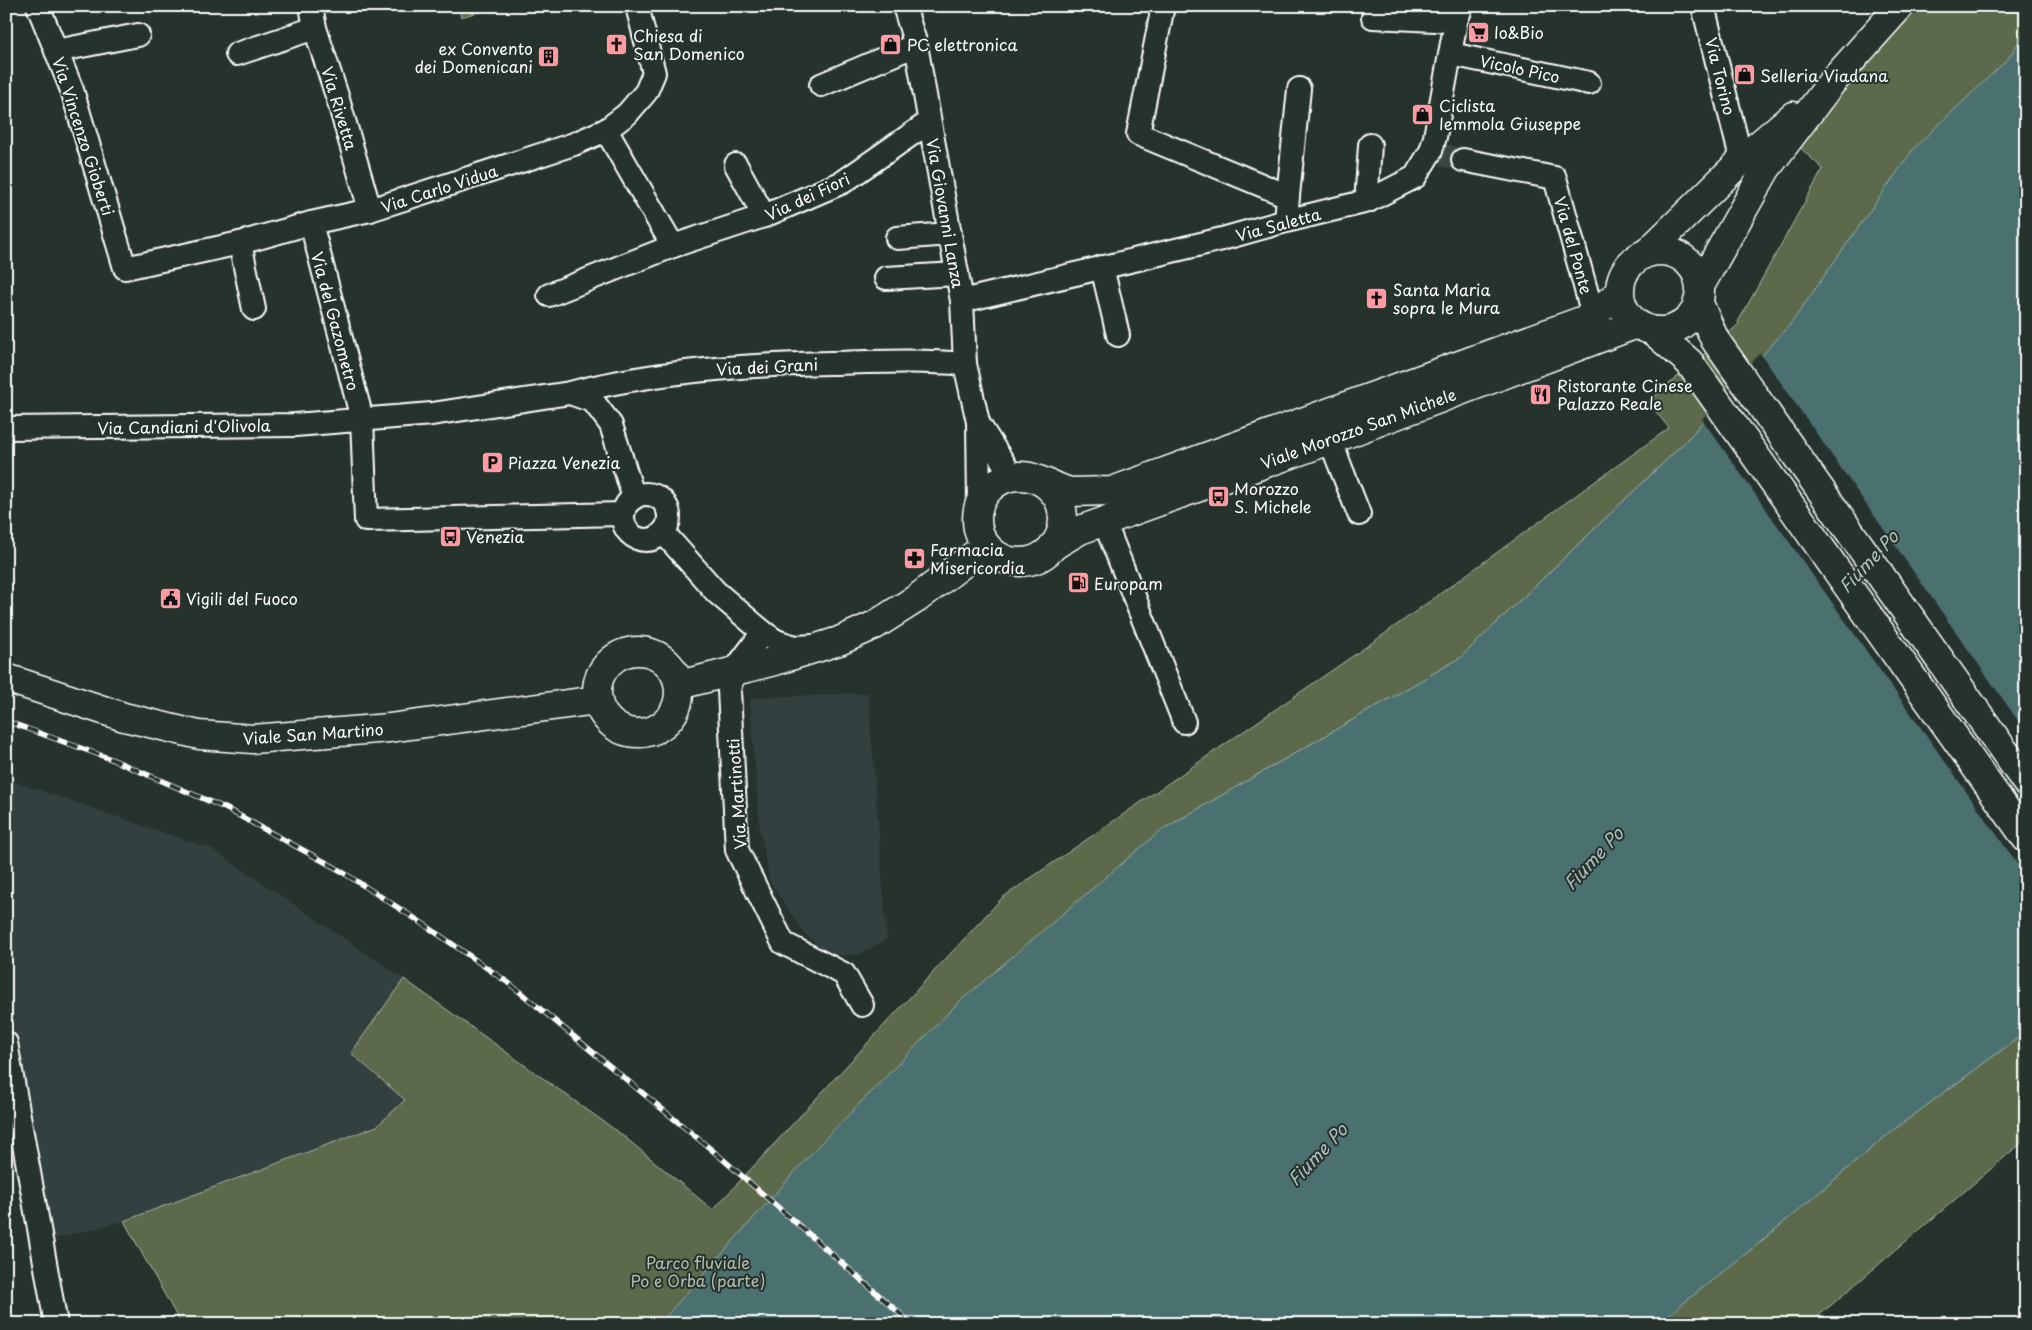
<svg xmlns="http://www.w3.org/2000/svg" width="2032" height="1330" font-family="'Playpen Sans',sans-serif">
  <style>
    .built { fill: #334040 }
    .green { fill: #5c6b4c; stroke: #aeb5a6 }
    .water { fill: #4b6f70; stroke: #93a9a9 }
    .pier { fill: #26332d }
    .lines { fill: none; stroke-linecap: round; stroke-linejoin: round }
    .minor-tunnel { stroke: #3c4742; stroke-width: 22; stroke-dasharray: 22 11; stroke-linecap: butt }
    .minor-casing { stroke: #fff; stroke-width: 26 }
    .secondary-casing { stroke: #fff; stroke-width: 31 }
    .primary-casing { stroke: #fff; stroke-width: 31 }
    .minor { stroke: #26332d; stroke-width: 22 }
    .secondary { stroke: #26332d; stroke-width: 28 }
    .primary { stroke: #26332d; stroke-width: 28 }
    .rail-casing { stroke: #fff; stroke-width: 5.5 }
    .rail { stroke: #26332d; stroke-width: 4; stroke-dasharray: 11; stroke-linecap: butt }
    .labels { text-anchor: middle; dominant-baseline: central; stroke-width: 4; stroke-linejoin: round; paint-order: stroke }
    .poi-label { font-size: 16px; fill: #fff; stroke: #26332d; text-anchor: start }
    .street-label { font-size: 16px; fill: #fff; stroke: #26332d }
    .park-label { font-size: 16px; fill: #b6bcae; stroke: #26332d }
    .water-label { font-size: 18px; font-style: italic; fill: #aebebf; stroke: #26332d }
  </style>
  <rect width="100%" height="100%" fill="#26332d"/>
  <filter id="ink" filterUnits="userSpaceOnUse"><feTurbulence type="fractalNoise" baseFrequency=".02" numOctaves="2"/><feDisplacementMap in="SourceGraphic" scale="10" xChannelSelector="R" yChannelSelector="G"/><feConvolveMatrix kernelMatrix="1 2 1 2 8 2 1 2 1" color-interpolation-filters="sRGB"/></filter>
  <g filter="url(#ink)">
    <g class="built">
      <path d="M868,693l19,246 -27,15 -30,2 -26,-23 -34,-51 -10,-51 -10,-133z"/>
      <path d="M6,779l206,70 192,130 -53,74 54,47 -28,26 -253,95 -70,18 -48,-255z"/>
    </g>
    <g class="green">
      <path d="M458,6h41l-38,11z"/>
      <path d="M1919,6h107v726l-264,-376 -77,86 -225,216 -300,173 -326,493h-653l-57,-103 253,-95 28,-26 -54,-47 53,-74 217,155 92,76 289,-312 374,-258 293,-212 -21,-26 91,-78 -1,-2 85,-153 -28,-26z"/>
      <path d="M2026,1032v107l-217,185h-152l14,-13 87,-67 134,-113z"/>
    </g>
    <path class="water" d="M2026,30v1002l-134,99 -134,113 -101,80h-998l159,-178 141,-144 201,-171 300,-173 225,-216 107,-120 122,-174 94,-89z"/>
    <path class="pier" d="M1760,353l266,379v144l-324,-457z"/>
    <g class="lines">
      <path class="minor-tunnel" d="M1442,155l21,5"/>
      <defs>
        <g id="minor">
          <path d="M38,6l34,84 53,178 115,-25 71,-20 59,-13 204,-66 32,-14 21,-16 19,-22 8,-19 -16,-63 4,-4"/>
          <path d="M311,6l4,22 22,68 33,114"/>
          <path d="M904,6l12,39 46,256 3,63 13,58 1,82"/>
          <path d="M1163,6l-25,128 150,62 -2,25"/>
          <path d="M1703,6l35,140"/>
          <path d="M1373,17l83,4"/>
          <path d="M56,51l82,-16"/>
          <path d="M237,54l78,-26"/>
          <path d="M1451,54l138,29"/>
          <path d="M821,85l95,-40"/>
          <path d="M606,130l67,116 91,-30 79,-34 86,-60"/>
          <path d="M1463,160l92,18 38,137"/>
          <path d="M736,165l28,51"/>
          <path d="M1288,196l11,-107"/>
          <path d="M1368,201l-1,-12 3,-44"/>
          <path d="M311,223l51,196 4,101 257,-6"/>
          <path d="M897,238l53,-4"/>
          <path d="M240,243l14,66"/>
          <path d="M1102,267l16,68"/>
          <path d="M886,278l71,-4"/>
          <path d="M549,295l124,-49"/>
          <path d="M962,301l260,-62 64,-18 82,-20 47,-24 16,-26 4,-14 21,-116 6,-15"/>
          <path d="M570,393c85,-22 174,-28 261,-30 45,-1 89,-3 134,1"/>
          <path d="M978,423l34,53"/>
          <path d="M6,428l289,-3 137,-11 138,-21 23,8 18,24 23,73"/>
          <path d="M1330,440l29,74"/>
          <circle cx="646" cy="517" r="23"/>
          <path d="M1104,521l80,201"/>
          <path d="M663,532l53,60 47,40 13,9 19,6 19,-1"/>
          <path d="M763,632l-29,39 -5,19 8,160 46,93 61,31 18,31"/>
          <path d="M6,1043l50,281"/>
        </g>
        <g id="secondary">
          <circle cx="1020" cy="519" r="43"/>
          <path d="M1041,481l28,11 43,-1 472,-171 9,-5 26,-22"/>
          <path d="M1053,546l27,-16 250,-90 307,-116"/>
          <circle cx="638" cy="692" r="41"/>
          <path d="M6,678l118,39 75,18 54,4 136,-11 208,-28"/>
          <path d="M679,685l96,-24 64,-20 36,-16 41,-26 70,-53"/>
        </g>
        <g id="primary">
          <circle cx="1660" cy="291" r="40"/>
          <path d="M1648,252l100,-98 45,-38"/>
          <path d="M1700,286l66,-117 66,-87 68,-76"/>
          <path d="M1698,301l17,39 311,442"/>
          <path d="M1653,331l36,31 337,476"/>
        </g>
      </defs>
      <use href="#minor" class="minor-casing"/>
      <use href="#secondary" class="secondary-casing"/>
      <use href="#primary" class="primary-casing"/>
      <use href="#minor" class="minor"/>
      <use href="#secondary" class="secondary"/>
      <use href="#primary" class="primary"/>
      <defs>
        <path id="rail" d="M6,721l105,38 114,49 111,60 86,55 88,61 208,171 194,169"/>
      </defs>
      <use href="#rail" class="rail-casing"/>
      <use href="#rail" class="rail"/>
    </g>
  </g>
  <defs>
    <symbol id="supermarket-square" viewBox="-11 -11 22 22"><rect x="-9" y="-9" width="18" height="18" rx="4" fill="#ff9aa2" stroke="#26332d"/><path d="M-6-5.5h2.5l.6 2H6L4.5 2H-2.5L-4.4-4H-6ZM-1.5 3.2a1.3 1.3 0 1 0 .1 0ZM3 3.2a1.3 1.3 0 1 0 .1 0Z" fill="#111"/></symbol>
    <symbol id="church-square" viewBox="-11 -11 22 22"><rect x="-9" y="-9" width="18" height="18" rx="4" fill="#ff9aa2" stroke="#26332d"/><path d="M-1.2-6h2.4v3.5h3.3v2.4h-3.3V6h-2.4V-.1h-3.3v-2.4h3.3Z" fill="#111"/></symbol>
    <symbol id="shop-square" viewBox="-11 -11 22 22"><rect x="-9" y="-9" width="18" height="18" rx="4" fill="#ff9aa2" stroke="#26332d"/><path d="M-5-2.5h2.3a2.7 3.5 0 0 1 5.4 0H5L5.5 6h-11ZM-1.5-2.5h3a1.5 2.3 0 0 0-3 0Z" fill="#111"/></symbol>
    <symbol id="building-square" viewBox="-11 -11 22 22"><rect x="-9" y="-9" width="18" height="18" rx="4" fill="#ff9aa2" stroke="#26332d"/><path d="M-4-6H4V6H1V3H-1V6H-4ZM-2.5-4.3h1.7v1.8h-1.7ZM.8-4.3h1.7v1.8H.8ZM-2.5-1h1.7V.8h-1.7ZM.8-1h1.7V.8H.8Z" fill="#111"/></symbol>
    <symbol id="restaurant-square" viewBox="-11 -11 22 22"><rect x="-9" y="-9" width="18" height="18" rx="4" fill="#ff9aa2" stroke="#26332d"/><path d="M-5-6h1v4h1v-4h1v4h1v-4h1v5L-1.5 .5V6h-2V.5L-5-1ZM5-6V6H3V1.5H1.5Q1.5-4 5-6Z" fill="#111"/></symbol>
    <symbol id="parking-square" viewBox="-11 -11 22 22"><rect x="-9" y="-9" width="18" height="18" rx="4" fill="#ff9aa2" stroke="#26332d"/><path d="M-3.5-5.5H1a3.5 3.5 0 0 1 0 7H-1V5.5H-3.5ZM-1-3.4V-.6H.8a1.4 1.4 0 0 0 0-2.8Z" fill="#111"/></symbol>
    <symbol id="bus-square" viewBox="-11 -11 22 22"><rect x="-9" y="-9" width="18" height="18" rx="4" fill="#ff9aa2" stroke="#26332d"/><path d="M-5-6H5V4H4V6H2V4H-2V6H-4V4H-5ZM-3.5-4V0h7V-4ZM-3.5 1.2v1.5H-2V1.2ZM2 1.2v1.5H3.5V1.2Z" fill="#111"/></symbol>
    <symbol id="pharmacy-square" viewBox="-11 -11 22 22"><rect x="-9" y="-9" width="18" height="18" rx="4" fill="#ff9aa2" stroke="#26332d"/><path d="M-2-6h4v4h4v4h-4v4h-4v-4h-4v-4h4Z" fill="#111"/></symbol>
    <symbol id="fuel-square" viewBox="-11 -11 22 22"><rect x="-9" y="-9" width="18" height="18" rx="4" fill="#ff9aa2" stroke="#26332d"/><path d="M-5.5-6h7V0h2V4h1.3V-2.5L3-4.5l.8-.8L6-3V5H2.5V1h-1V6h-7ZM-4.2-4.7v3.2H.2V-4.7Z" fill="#111"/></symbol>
    <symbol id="civic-square" viewBox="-11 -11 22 22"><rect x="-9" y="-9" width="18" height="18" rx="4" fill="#ff9aa2" stroke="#26332d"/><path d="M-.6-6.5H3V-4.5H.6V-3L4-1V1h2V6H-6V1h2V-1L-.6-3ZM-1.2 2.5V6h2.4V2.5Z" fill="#111"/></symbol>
  </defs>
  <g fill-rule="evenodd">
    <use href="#supermarket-square" x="1466" y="20" width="25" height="25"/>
    <use href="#church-square" x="604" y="32" width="25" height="25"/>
    <use href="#shop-square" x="878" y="32" width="25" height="25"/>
    <use href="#building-square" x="536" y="44" width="25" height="25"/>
    <use href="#shop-square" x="1732" y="62" width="25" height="25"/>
    <use href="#shop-square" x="1410" y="102" width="25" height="25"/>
    <use href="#church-square" x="1364" y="286" width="25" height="25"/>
    <use href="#restaurant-square" x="1528" y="382" width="25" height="25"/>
    <use href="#parking-square" x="480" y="450" width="25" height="25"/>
    <use href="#bus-square" x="1206" y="484" width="25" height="25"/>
    <use href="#bus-square" x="438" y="524" width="25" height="25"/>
    <use href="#pharmacy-square" x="902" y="546" width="25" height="25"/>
    <use href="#fuel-square" x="1066" y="570" width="25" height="25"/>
    <use href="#civic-square" x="158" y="586" width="25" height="25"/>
  </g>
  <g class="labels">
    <g class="poi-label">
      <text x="1494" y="32">Io&amp;Bio</text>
      <text x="633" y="35">Chiesa di<tspan x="633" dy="18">San Domenico</tspan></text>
      <text x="907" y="44">PC elettronica</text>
      <text x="533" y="48" text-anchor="end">ex Convento<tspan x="533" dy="18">dei Domenicani</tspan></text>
      <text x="1760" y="75">Selleria Viadana</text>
      <text x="1439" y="105">Ciclista<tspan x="1439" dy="18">Iemmola Giuseppe</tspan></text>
      <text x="1393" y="289">Santa Maria<tspan x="1393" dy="18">sopra le Mura</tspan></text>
      <text x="1557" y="385">Ristorante Cinese<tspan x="1557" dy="18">Palazzo Reale</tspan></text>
      <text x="508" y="462">Piazza Venezia</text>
      <text x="1234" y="488">Morozzo<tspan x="1234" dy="18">S. Michele</tspan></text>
      <text x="466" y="536">Venezia</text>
      <text x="930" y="549">Farmacia<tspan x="930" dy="18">Misericordia</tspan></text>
      <text x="1094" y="583">Europam</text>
      <text x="186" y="598">Vigili del Fuoco</text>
    </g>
    <g class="street-label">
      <text transform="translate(1520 68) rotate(12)">Vicolo Pico</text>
      <text transform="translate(1721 76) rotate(76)">Via Torino</text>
      <text transform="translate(340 108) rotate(73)">Via Rivetta</text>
      <text transform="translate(84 136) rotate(72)">Via Vincenzo Gioberti</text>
      <text transform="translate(439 188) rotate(-18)">Via Carlo Vidua</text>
      <text transform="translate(807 196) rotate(-25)">Via dei Fiori</text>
      <text transform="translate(946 213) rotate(80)">Via Giovanni Lanza</text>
      <text transform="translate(1278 224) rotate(-15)">Via Saletta</text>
      <text transform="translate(1574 245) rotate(74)">Via del Ponte</text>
      <text transform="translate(336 321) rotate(75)">Via del Gazometro</text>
      <text transform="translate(767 366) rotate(-3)">Via dei Grani</text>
      <text transform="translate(184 426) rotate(-1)">Via Candiani d'Olivola</text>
      <text transform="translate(1358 428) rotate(-20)">Viale Morozzo San Michele</text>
      <text transform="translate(313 733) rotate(-4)">Viale San Martino</text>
      <text transform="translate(736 794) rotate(-94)">Via Martinotti</text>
    </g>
    <g class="park-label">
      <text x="698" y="1262">Parco fluviale<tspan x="698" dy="18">Po e Orba (parte)</tspan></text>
    </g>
    <g class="water-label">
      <text transform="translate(1868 561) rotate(-47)">Fiume Po</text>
      <text transform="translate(1593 858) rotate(-47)">Fiume Po</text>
      <text transform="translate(1317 1154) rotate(-47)">Fiume Po</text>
    </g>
  </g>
  <rect width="2032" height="1330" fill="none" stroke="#26332d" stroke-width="25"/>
  <rect x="12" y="12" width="2007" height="1305" fill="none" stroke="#fff" stroke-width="2" filter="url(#ink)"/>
</svg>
